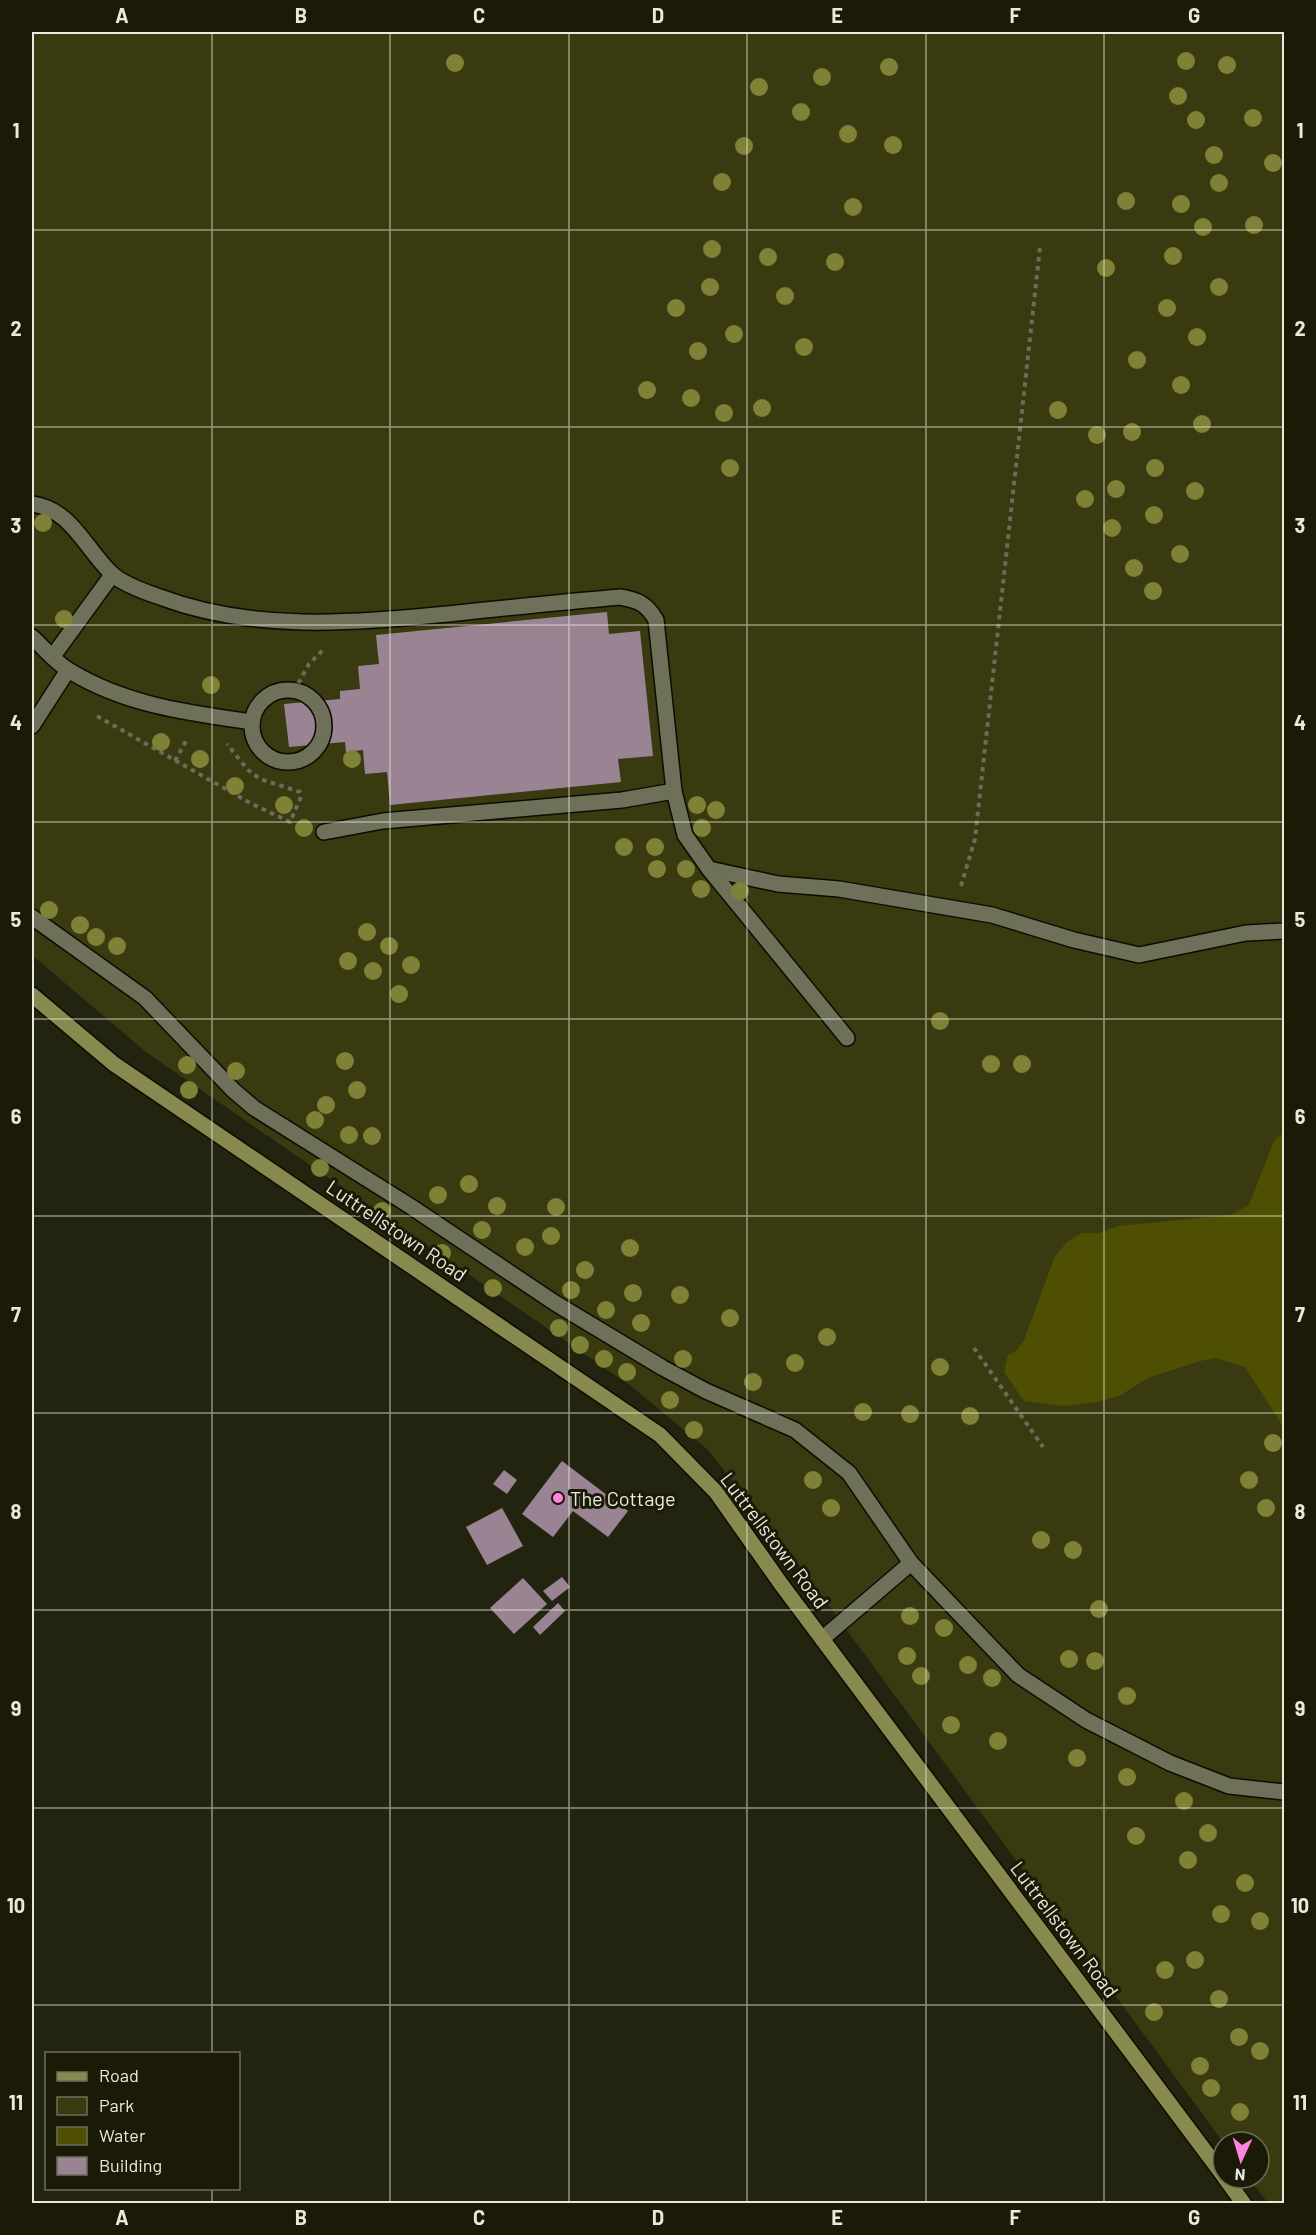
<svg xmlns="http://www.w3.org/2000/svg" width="1316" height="2235" font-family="Barlow,sans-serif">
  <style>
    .green { fill: #393a10 }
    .water { fill: #4e4f03 }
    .building { fill: #9a8493 }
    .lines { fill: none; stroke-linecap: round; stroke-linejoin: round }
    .lane-casing { stroke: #0c0d00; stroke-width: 18 }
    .secondary-casing { stroke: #0c0d00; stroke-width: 18 }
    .path { stroke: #6b6c5a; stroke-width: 4; stroke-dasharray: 4.5 4.5; stroke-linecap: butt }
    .lane { stroke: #6e705a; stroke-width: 15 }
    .secondary { stroke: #87894f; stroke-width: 15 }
    .tree { fill: #7f8136 }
    .grid { fill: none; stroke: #e9eadd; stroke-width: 1.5; stroke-opacity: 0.55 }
    .poi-dot { fill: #fe85df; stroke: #1a1a07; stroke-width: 2 }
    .labels { text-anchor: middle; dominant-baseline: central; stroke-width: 6; stroke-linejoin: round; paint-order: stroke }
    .street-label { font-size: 20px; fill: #e9eadd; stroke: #1a1a07 }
    .poi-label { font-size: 20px; fill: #e9eadd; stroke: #1a1a07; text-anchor: start }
    .neatline { fill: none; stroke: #e9eadd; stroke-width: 2 }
    .grid-label { font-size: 20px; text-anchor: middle; font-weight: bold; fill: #e9eadd }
  </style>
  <rect width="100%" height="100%" fill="#232410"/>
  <path class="green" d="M32,32h1252v2171h-16l-19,-25h10v-36h-36l-424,-577 -91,-115 -77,-64 -485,-334 -114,-97z"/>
  <path class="water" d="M1284,1132v296l-39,-61 -29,-9 -16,3 -52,17 -29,18 -22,6 -33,4 -40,-5 -20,-29 4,-17 9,-5 7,-10 31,-84 12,-14 15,-9h17l19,-7 113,-11 18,-10 25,-64z"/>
  <g class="building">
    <path d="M607,612l2,22 31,-3 13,125 -35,3 3,23 -231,23 -3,-33 -22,2 -2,-24 -17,2 -1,-10 -56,5 -5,-43 56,-5v-8l20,-2 -2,-23 21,-2 -3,-29z"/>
    <path d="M562,1461l66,50 -20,26 -35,-26 -20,26 -31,-23z"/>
    <path d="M504,1470l13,10 -10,14 -14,-10z"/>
    <path d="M502,1508l21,38 -36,19 -21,-38z"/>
    <path d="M562,1577l8,10 -18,14 -9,-10z"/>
    <path d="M523,1578l24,26 -33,30 -24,-26z"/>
    <path d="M558,1603l7,8 -25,24 -7,-8z"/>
  </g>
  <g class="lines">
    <defs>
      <g id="lane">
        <path d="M32,504c39,5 53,44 79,69 11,11 34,19 49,24 93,35 192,26 288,17 57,-6 115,-12 172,-17 18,3 27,7 36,23l18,171 11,44 24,34 69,15 61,5 153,26 82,25 65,15 107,-22 38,-2"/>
        <path d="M32,637c12,11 24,26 38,34 55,34 119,42 182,51"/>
        <path d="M53,656l59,-81"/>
        <circle cx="288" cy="726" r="36"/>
        <path d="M32,726l36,-56"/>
        <path d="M324,832l59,-11 239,-21 52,-9"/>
        <path d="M709,869l138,169"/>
        <path d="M32,917l113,81 88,92 21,18 156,98 145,97 108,65 43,23 89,39 54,43 62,90 107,112 68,45 84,43 59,23 55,6"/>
        <path d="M822,1639l89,-76"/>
      </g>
      <g id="secondary">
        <path d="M32,995l82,69 546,371 56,57 65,92 442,591"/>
        <path d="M1225,2178l19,26"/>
      </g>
    </defs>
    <use href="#lane" class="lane-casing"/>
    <use href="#secondary" class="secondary-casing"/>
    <g class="path">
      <path d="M294,691l15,-27 15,-15"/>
      <path d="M97,716l155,88 38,18 11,-25 -1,-5 -40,-13 -12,-9 -21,-26"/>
      <path d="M175,761l12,-22"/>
      <path d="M961,886l14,-47 65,-592"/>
      <path d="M974,1348l69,99"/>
    </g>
    <use href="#lane" class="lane"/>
    <use href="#secondary" class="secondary"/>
  </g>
  <g class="tree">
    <circle cx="1186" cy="61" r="9"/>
    <circle cx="455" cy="63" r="9"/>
    <circle cx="1227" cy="65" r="9"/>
    <circle cx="889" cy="67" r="9"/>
    <circle cx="822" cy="77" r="9"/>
    <circle cx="759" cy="87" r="9"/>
    <circle cx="1178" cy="96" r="9"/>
    <circle cx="801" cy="112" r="9"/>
    <circle cx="1253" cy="118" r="9"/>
    <circle cx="1196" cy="120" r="9"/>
    <circle cx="848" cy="134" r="9"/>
    <circle cx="893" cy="145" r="9"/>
    <circle cx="744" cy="146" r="9"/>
    <circle cx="1214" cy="155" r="9"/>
    <circle cx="1273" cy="163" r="9"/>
    <circle cx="722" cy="182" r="9"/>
    <circle cx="1219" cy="183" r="9"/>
    <circle cx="1126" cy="201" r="9"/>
    <circle cx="1181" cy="204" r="9"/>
    <circle cx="853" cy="207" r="9"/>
    <circle cx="1254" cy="225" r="9"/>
    <circle cx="1203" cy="227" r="9"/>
    <circle cx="712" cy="249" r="9"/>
    <circle cx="1173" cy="256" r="9"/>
    <circle cx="768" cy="257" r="9"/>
    <circle cx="835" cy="262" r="9"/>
    <circle cx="1106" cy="268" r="9"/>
    <circle cx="710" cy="287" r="9"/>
    <circle cx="1219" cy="287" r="9"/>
    <circle cx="785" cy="296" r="9"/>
    <circle cx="676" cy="308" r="9"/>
    <circle cx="1167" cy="308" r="9"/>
    <circle cx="734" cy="334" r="9"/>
    <circle cx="1197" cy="337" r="9"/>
    <circle cx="804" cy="347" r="9"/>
    <circle cx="698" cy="351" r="9"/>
    <circle cx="1137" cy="360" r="9"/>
    <circle cx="1181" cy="385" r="9"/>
    <circle cx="647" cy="390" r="9"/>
    <circle cx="691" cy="398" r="9"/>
    <circle cx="762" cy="408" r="9"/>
    <circle cx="1058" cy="410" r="9"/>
    <circle cx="724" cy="413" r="9"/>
    <circle cx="1202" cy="424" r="9"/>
    <circle cx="1132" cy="432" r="9"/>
    <circle cx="1097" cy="435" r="9"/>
    <circle cx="730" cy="468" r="9"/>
    <circle cx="1155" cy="468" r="9"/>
    <circle cx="1116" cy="489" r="9"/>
    <circle cx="1195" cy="491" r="9"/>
    <circle cx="1085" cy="499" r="9"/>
    <circle cx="1154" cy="515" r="9"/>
    <circle cx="43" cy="523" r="9"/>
    <circle cx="1112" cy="528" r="9"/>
    <circle cx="1180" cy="554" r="9"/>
    <circle cx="1134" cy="568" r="9"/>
    <circle cx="1153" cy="591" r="9"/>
    <circle cx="64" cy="619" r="9"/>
    <circle cx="211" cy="685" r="9"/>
    <circle cx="161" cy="742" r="9"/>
    <circle cx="200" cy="759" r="9"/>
    <circle cx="352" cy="759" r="9"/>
    <circle cx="235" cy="786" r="9"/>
    <circle cx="284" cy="805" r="9"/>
    <circle cx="697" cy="805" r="9"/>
    <circle cx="716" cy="810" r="9"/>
    <circle cx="304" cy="828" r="9"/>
    <circle cx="702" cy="828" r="9"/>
    <circle cx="624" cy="847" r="9"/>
    <circle cx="655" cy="847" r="9"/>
    <circle cx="657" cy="869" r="9"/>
    <circle cx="686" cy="869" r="9"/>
    <circle cx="701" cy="889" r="9"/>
    <circle cx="740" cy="891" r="9"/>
    <circle cx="49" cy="910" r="9"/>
    <circle cx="80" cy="925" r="9"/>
    <circle cx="367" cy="932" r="9"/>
    <circle cx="96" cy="937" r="9"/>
    <circle cx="117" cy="946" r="9"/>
    <circle cx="389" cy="946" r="9"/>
    <circle cx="348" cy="961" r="9"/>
    <circle cx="411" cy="965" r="9"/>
    <circle cx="373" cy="971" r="9"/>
    <circle cx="399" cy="994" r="9"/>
    <circle cx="940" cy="1021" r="9"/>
    <circle cx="345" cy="1061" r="9"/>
    <circle cx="991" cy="1064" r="9"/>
    <circle cx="1022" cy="1064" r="9"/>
    <circle cx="187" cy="1065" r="9"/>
    <circle cx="236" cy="1071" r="9"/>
    <circle cx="189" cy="1090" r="9"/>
    <circle cx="357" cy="1090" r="9"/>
    <circle cx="326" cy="1105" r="9"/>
    <circle cx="315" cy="1120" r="9"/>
    <circle cx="349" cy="1135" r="9"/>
    <circle cx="372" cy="1136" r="9"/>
    <circle cx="320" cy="1168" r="9"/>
    <circle cx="469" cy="1184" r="9"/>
    <circle cx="438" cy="1195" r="9"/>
    <circle cx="497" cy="1206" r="9"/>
    <circle cx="556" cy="1207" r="9"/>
    <circle cx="382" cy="1211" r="9"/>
    <circle cx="482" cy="1230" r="9"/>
    <circle cx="551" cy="1236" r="9"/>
    <circle cx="525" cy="1247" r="9"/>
    <circle cx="630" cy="1248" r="9"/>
    <circle cx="442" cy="1253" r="9"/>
    <circle cx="585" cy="1270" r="9"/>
    <circle cx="493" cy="1288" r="9"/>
    <circle cx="571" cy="1290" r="9"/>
    <circle cx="633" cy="1293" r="9"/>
    <circle cx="680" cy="1295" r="9"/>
    <circle cx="606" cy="1310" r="9"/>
    <circle cx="730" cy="1318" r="9"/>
    <circle cx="641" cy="1323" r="9"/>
    <circle cx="559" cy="1328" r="9"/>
    <circle cx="827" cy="1337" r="9"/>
    <circle cx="580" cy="1345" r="9"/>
    <circle cx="604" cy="1359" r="9"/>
    <circle cx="683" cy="1359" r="9"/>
    <circle cx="795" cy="1363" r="9"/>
    <circle cx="940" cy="1367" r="9"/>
    <circle cx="627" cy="1372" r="9"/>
    <circle cx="753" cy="1382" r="9"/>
    <circle cx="670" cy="1400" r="9"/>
    <circle cx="863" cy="1412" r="9"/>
    <circle cx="910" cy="1414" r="9"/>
    <circle cx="970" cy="1416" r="9"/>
    <circle cx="694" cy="1430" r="9"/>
    <circle cx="1273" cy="1443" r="9"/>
    <circle cx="813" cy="1480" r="9"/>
    <circle cx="1249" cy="1480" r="9"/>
    <circle cx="831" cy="1508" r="9"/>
    <circle cx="1266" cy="1508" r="9"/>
    <circle cx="1041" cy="1540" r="9"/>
    <circle cx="1073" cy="1550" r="9"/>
    <circle cx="1099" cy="1609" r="9"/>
    <circle cx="910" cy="1616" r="9"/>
    <circle cx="944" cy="1628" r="9"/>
    <circle cx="907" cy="1656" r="9"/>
    <circle cx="1069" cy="1659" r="9"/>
    <circle cx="1095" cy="1661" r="9"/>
    <circle cx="968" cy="1665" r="9"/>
    <circle cx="921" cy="1676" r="9"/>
    <circle cx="992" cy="1678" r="9"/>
    <circle cx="1127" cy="1696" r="9"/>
    <circle cx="951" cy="1725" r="9"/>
    <circle cx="998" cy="1741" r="9"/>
    <circle cx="1077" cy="1758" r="9"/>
    <circle cx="1127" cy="1777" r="9"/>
    <circle cx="1184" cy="1801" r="9"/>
    <circle cx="1208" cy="1833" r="9"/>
    <circle cx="1136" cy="1836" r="9"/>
    <circle cx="1188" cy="1860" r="9"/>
    <circle cx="1245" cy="1883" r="9"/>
    <circle cx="1221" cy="1914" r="9"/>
    <circle cx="1260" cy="1921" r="9"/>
    <circle cx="1195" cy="1960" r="9"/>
    <circle cx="1165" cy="1970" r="9"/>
    <circle cx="1219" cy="1999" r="9"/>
    <circle cx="1154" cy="2012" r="9"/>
    <circle cx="1239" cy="2037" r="9"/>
    <circle cx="1260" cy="2051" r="9"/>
    <circle cx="1200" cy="2066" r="9"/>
    <circle cx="1211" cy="2088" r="9"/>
    <circle cx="1240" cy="2112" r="9"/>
  </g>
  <path class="grid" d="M212,32v2022M390,32v2172M569,32v2172M747,32v2172M926,32v2172M1104,32v2172M32,230h1252M32,427h1252M32,625h1252M32,822h1252M32,1019h1252M32,1216h1252M32,1413h1252M32,1610h1252M32,1808h1252M32,2005h1252M212,2188v16"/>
  <circle class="poi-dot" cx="558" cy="1498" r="6"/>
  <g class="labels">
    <g class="street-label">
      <text transform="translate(397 1230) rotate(34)">Luttrellstown Road</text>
      <text transform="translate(775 1540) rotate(53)">Luttrellstown Road</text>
      <text transform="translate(1065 1929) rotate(53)">Luttrellstown Road</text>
    </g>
    <g class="poi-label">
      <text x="570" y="1498">The Cottage</text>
    </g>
  </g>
  <rect width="1316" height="2235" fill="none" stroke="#1a1a07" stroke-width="66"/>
  <rect x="45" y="2052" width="195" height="138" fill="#1a1a07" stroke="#6d6d5d" stroke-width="1.5"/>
  <rect x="57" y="2072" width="30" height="9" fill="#87894f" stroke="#6d6d5d" stroke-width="1.5"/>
  <text x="99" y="2082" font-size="18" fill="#e9eadd">Road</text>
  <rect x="57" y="2097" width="30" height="18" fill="#393a10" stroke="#6d6d5d" stroke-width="1.5"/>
  <text x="99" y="2112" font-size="18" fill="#e9eadd">Park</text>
  <rect x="57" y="2127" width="30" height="18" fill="#4e4f03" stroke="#6d6d5d" stroke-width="1.5"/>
  <text x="99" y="2142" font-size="18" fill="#e9eadd">Water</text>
  <rect x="57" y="2157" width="30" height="18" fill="#9a8493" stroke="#6d6d5d" stroke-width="1.5"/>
  <text x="99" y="2172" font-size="18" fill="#e9eadd">Building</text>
  <g transform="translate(1241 2160) rotate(184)"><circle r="28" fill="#1a1a07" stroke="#6d6d5d" stroke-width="1.5"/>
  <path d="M0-4.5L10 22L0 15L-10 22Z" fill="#fe85df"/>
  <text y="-9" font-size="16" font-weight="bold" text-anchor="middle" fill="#e9eadd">N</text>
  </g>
  <rect x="33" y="33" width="1250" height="2169" class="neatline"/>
  <g class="grid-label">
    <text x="122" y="23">A</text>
    <text x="301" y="23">B</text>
    <text x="479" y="23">C</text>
    <text x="658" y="23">D</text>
    <text x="837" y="23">E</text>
    <text x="1015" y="23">F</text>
    <text x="1194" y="23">G</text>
    <text x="16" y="138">1</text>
    <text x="1300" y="138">1</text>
    <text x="16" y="336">2</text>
    <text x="1300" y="336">2</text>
    <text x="16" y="533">3</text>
    <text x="1300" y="533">3</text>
    <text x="16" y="730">4</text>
    <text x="1300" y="730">4</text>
    <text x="16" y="927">5</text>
    <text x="1300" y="927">5</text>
    <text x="16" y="1124">6</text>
    <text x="1300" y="1124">6</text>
    <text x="16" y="1322">7</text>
    <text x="1300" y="1322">7</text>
    <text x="16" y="1519">8</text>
    <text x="1300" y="1519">8</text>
    <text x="16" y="1716">9</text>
    <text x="1300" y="1716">9</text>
    <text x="16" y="1913">10</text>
    <text x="1300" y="1913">10</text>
    <text x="16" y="2110">11</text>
    <text x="1300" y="2110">11</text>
    <text x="122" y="2225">A</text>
    <text x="301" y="2225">B</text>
    <text x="479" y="2225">C</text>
    <text x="658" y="2225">D</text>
    <text x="837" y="2225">E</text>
    <text x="1015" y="2225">F</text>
    <text x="1194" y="2225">G</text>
  </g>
</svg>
